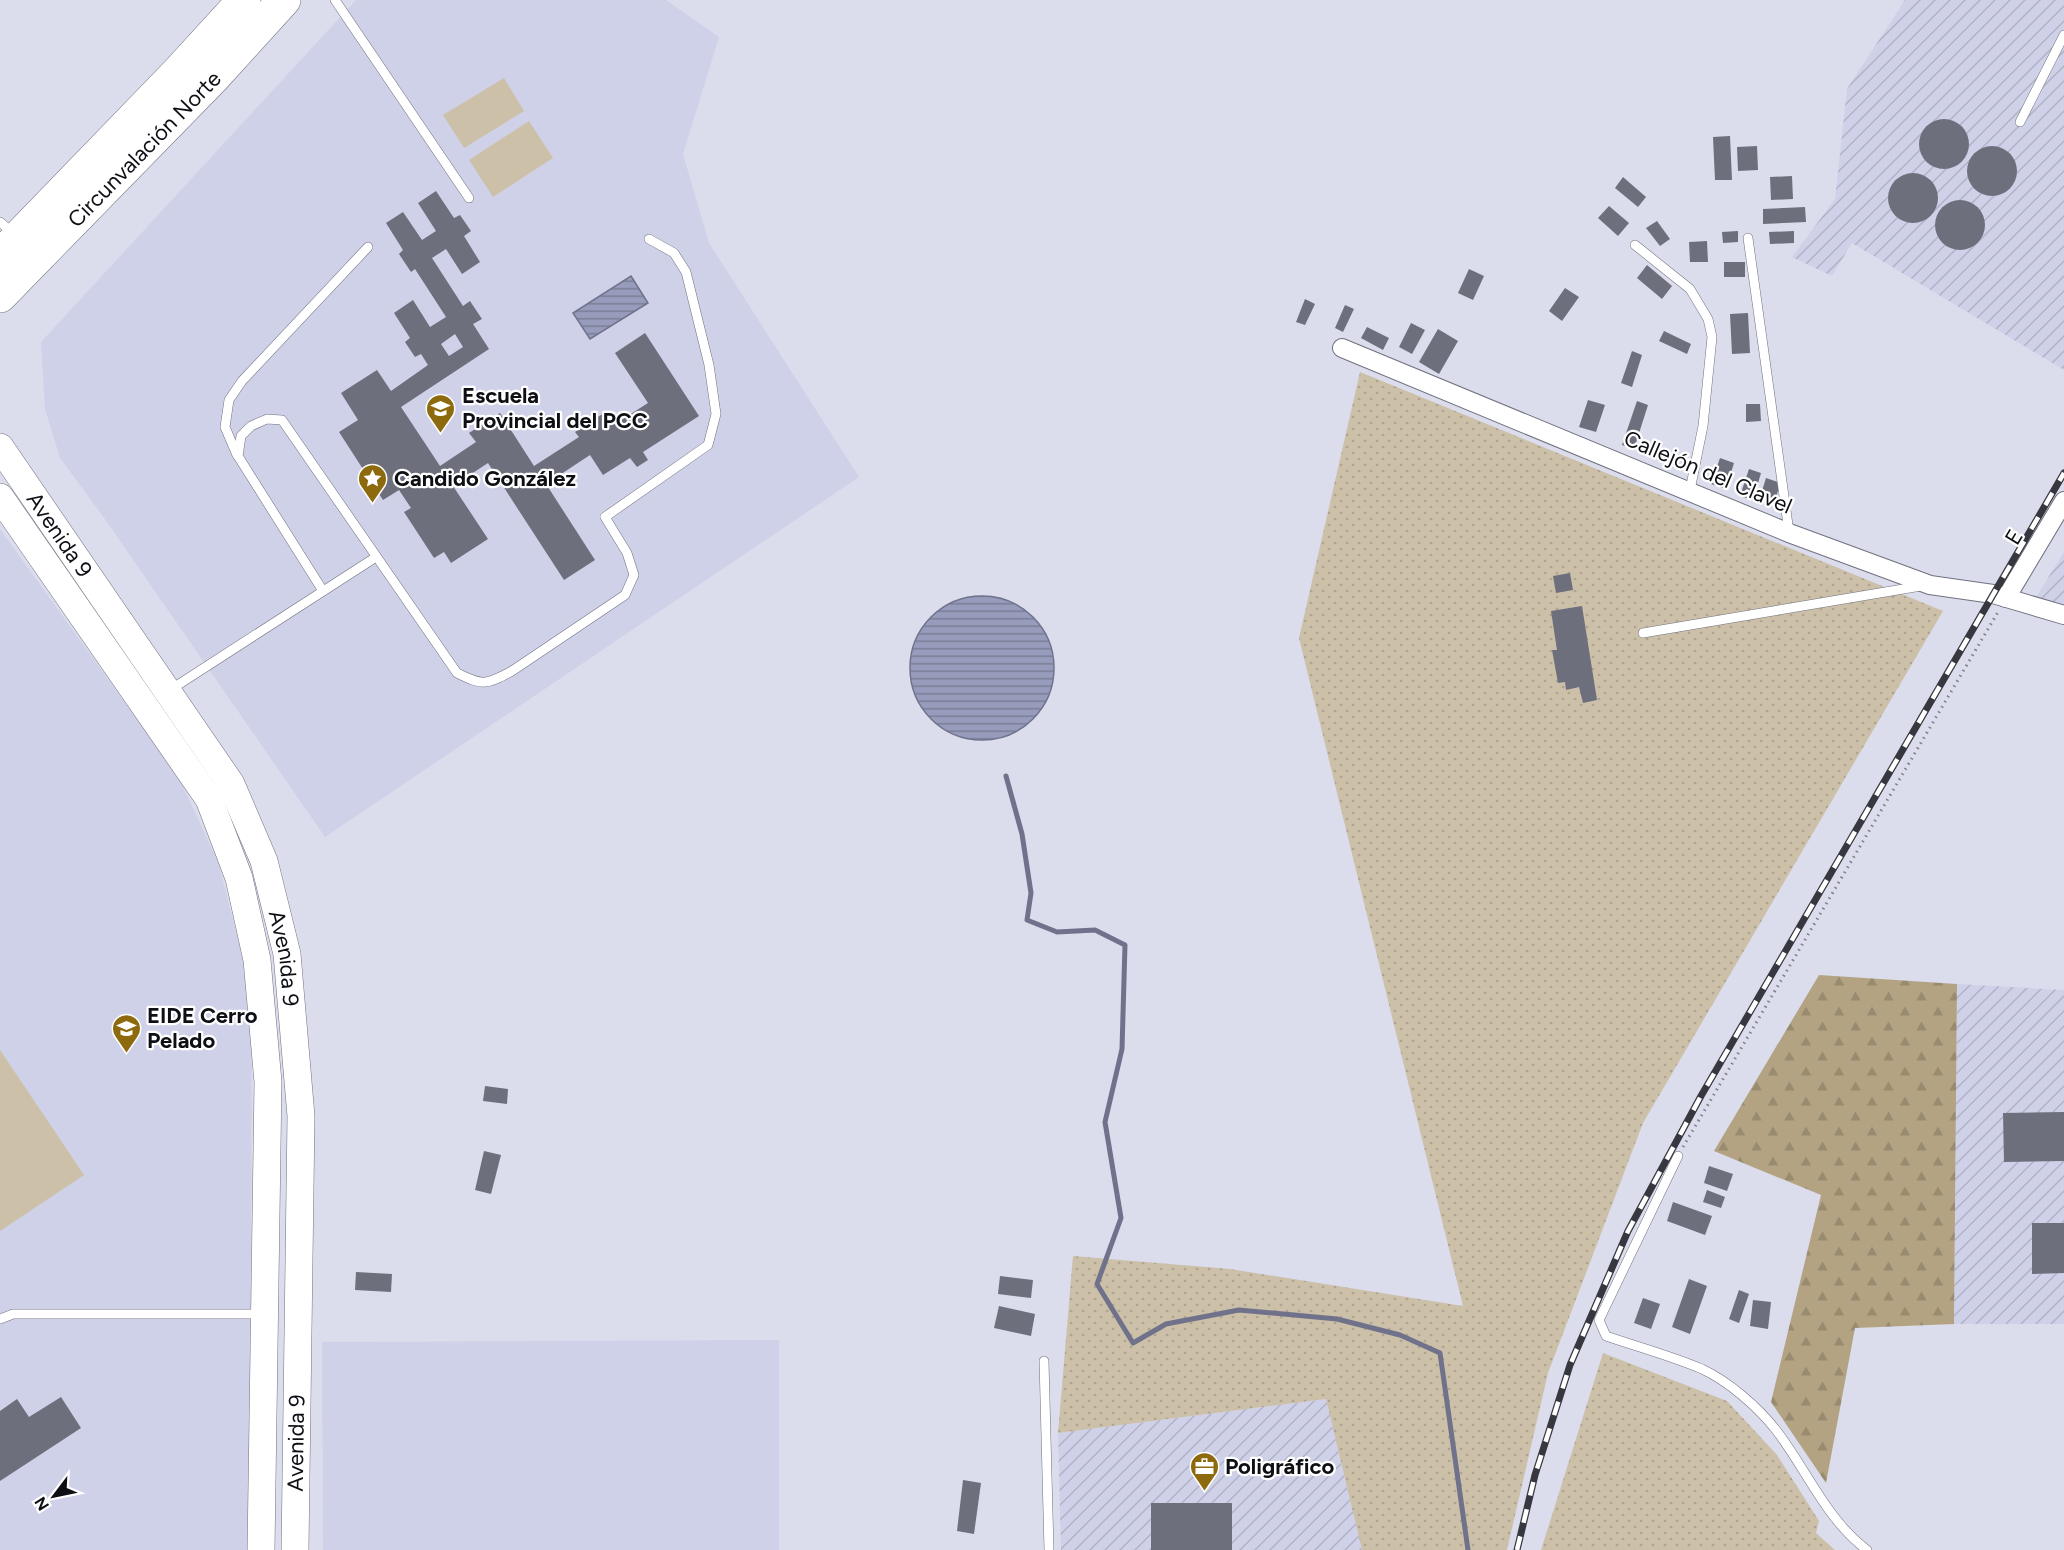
<svg xmlns="http://www.w3.org/2000/svg" width="2064" height="1550" font-family="Figtree,sans-serif">
  <style>
    .built { fill: #cfd1e8 }
    .industrial { fill: url(#industrial-furrows) }
    .grass { fill: url(#grass-dots) }
    .forest { fill: url(#forest-firs) }
    .pitch { fill: #ccc0a9 }
    .water { fill: url(#water-rules); stroke: #6f728a; stroke-width: 1.5 }
    .lines { fill: none; stroke-linecap: round; stroke-linejoin: round }
    .stream { stroke: #6f728a; stroke-width: 5 }
    .building { fill: #6d6f7c; fill-rule: evenodd }
    .lane-casing { stroke: #70717f; stroke-width: 10 }
    .street-casing { stroke: #70717f; stroke-width: 20 }
    .secondary-casing { stroke: #70717f; stroke-width: 28 }
    .highway-casing { stroke: #70717f; stroke-width: 34 }
    .path { stroke: #80818c; stroke-width: 3; stroke-dasharray: 1.5 4.5; stroke-linecap: butt }
    .lane { stroke: #fff; stroke-width: 9 }
    .street { stroke: #fff; stroke-width: 18 }
    .secondary { stroke: #fff; stroke-width: 27 }
    .highway { stroke: #fff; stroke-width: 33 }
    .rail-casing { stroke: #37383f; stroke-width: 7 }
    .rail { stroke: #fff; stroke-width: 4.5; stroke-dasharray: 14; stroke-linecap: butt }
    .labels { text-anchor: middle; dominant-baseline: central; stroke-width: 4.5; stroke-linejoin: round; paint-order: stroke }
    .street-label { font-size: 22px; fill: #0e0f14; stroke: #fff }
    .poi-label { font-size: 22px; font-weight: bold; fill: #0e0f14; stroke: #fff; text-anchor: start }
  </style>
  <defs>
    <pattern id="industrial-furrows" width="10" height="10" patternUnits="userSpaceOnUse" patternTransform="scale(1.5)"><rect width="10" height="10" fill="#cfd1e8"/><path d="M-1 1l2-2M0 10L10 0M9 11l2-2" fill="none" stroke="#b1b2c6"/></pattern>
    <pattern id="grass-dots" width="8" height="8" patternUnits="userSpaceOnUse" patternTransform="scale(1.5)"><rect width="8" height="8" fill="#ccc0a9"/><path d="M2 2h.1M6 6h.1" fill="none" stroke="#aea491" stroke-width="1.8" stroke-linecap="round"/></pattern>
    <pattern id="forest-firs" width="22" height="20" patternUnits="userSpaceOnUse" patternTransform="scale(1.5)"><rect width="22" height="20" fill="#b3a383"/><path d="M5 1l3.5 6h-7zM16 11l3.5 6h-7z" fill="#998b70"/></pattern>
    <pattern id="water-rules" width="6" height="5" patternUnits="userSpaceOnUse" patternTransform="scale(1.5)"><rect width="6" height="5" fill="#989cbc"/><path d="M0 2.5h6" fill="none" stroke="#7a7e98"/></pattern>
  </defs>
  <rect width="100%" height="100%" fill="#dbdded"/>
  <g class="built">
    <path d="M356,0h310l53,37 -36,117 26,89 150,234 -534,360 -223,-322 -42,-57 -15,-49 -4,-67z"/>
    <path d="M0,529l179,249 39,84 34,130 -2,558h-250z"/>
    <path d="M779,1340v210h-456l-1,-208z"/>
  </g>
  <g class="industrial">
    <path d="M1905,0h159v370l-212,-127 -20,33 -40,-19 43,-58 12,-110z"/>
    <path d="M2064,552v63l-33,-10z"/>
    <path d="M1957,984l107,6v334h-110z"/>
    <path d="M1326,1399l36,151h-301l-3,-117z"/>
  </g>
  <g class="grass">
    <path d="M1360,372l583,239 -300,512 -95,250 -41,177h-145l-36,-151 -268,34 15,-177 157,13 233,37 -164,-668z"/>
    <path d="M1603,1353l124,48 50,54 42,66 -3,12 19,17h-294z"/>
  </g>
  <path class="forest" d="M1819,975l138,9 -3,340 -99,4 -29,155 -55,-81 50,-207 -107,-44z"/>
  <g class="pitch">
    <path d="M504,78l20,33 -60,37 -21,-33z"/>
    <path d="M529,121l24,37 -60,39 -24,-37z"/>
    <path d="M0,1050l84,125 -84,56z"/>
  </g>
  <g class="water">
    <path d="M631,276l17,27 -58,36 -17,-26z"/>
    <circle cx="982" cy="668" r="72"/>
  </g>
  <g class="lines">
    <path class="stream" d="M1006,776l16,58 9,59 -4,27 30,12 38,-2 30,15 -3,104 -17,73 16,96 -24,66 36,59 33,-19 73,-14 98,9 63,16 40,18 28,197"/>
  </g>
  <g class="building">
    <circle cx="1944" cy="144" r="25"/>
    <path d="M1730,136l2,44h-17l-2,-43z"/>
    <circle cx="1992" cy="171" r="25"/>
    <path d="M1757,146l1,24 -20,1 -1,-24z"/>
    <circle cx="1913" cy="198" r="25"/>
    <path d="M1792,176l1,23 -22,1 -1,-23z"/>
    <path d="M1623,177l23,20 -8,10 -23,-19z"/>
    <path d="M436,191l18,27 6,-3 11,16 -7,5 16,26 -18,12 -16,-25 -14,9 31,48 7,-5 12,18 -9,5 16,25 -88,58 39,59 36,-24 -7,-9 31,-20 34,53 45,-29 -4,-5 32,-21 8,13 33,-21 -33,-50 30,-20 54,83 -56,36 5,8 -11,7 -7,-9 -27,17 -13,-20 -44,29 49,76 -31,20 -76,-117 -35,23 35,53 -37,24 -7,-11 -10,6 -30,-46 7,-4 -12,-18 -16,10 -44,-68 19,-12 -17,-27 36,-23 14,21 37,-26 -7,-11 -6,3 -10,-15 5,-4 -16,-25 19,-13 17,27 16,-10 -31,-48 -4,3 -12,-18 4,-4 -17,-27 17,-11 19,28 14,-9 -18,-28zM455,334l8,13 -14,9 -8,-12z"/>
    <circle cx="1960" cy="225" r="25"/>
    <path d="M1609,206l20,17 -11,13 -20,-18z"/>
    <path d="M1805,207l1,15 -43,2v-15z"/>
    <path d="M1657,221l13,18 -10,7 -14,-18z"/>
    <path d="M1738,231v11l-15,1 -1,-11z"/>
    <path d="M1794,231v12l-24,1 -1,-12z"/>
    <path d="M1707,241l1,21h-18l-1,-20z"/>
    <rect x="1724" y="262" width="21" height="15"/>
    <path d="M1647,265l25,21 -10,13 -25,-21z"/>
    <path d="M1469,269l15,7 -11,24 -15,-7z"/>
    <path d="M1565,288l14,9 -17,24 -13,-10z"/>
    <path d="M1305,299l10,5 -10,21 -9,-3z"/>
    <path d="M1345,305l9,4 -11,23 -8,-4z"/>
    <path d="M1748,313l2,40 -18,1 -2,-40z"/>
    <path d="M1411,323l14,7 -13,24 -13,-7z"/>
    <path d="M1367,327l22,11 -6,12 -22,-12z"/>
    <path d="M1438,329l20,12 -19,33 -20,-12z"/>
    <path d="M1664,331l27,13 -4,10 -28,-13z"/>
    <path d="M1632,351l10,4 -10,32 -11,-4z"/>
    <path d="M1588,400l17,5 -9,27 -17,-5z"/>
    <path d="M1637,401l11,4 -14,44 -12,-4z"/>
    <path d="M1746,404h14l1,17 -15,1z"/>
    <path d="M1720,458l14,5 -8,26 -15,-5z"/>
    <path d="M1749,469l12,4 -8,27 -13,-4z"/>
    <path d="M1766,478l15,5 -7,19 -14,-5z"/>
    <path d="M1570,573l3,17 -17,3 -3,-17z"/>
    <path d="M1582,606l15,94 -14,3 -4,-16 -13,3 -1,-8 -7,1 -6,-33h5l-6,-39z"/>
    <path d="M485,1086l23,3 -1,15 -24,-3z"/>
    <path d="M2064,1112v49l-60,1 -1,-49z"/>
    <path d="M484,1151l17,4 -10,39 -16,-4z"/>
    <path d="M1709,1166l24,8 -6,17 -23,-8z"/>
    <path d="M1707,1190l18,7 -4,11 -18,-6z"/>
    <path d="M1673,1202l39,14 -7,19 -38,-14z"/>
    <path d="M2032,1223h32v50l-32,1z"/>
    <path d="M356,1272l36,2 -1,18 -36,-2z"/>
    <path d="M1000,1276l33,4 -2,18 -33,-4z"/>
    <path d="M1689,1279l18,7 -17,48 -18,-7z"/>
    <path d="M1739,1290l10,4 -10,29 -10,-4z"/>
    <path d="M1643,1298l17,6 -9,25 -17,-6z"/>
    <path d="M1753,1300l18,2 -3,27 -18,-3z"/>
    <path d="M999,1306l36,8 -4,22 -37,-8z"/>
    <path d="M61,1397l20,31 -81,53v-70l17,-12 12,18z"/>
    <path d="M963,1480l18,3 -7,51 -17,-3z"/>
    <rect x="1151" y="1503" width="81" height="47"/>
  </g>
  <g class="lines">
    <defs>
      <g id="lane">
        <path d="M335,0l134,198"/>
        <path d="M2020,122l44,-87"/>
        <path d="M0,222l14,12"/>
        <path d="M1748,238l41,294"/>
        <path d="M1635,245l55,44 18,30 4,18 -9,89 -13,64"/>
        <path d="M237,455l-12,-28 4,-27 13,-19 126,-134"/>
        <path d="M323,591l-85,-135 3,-20 10,-10 16,-7 15,1 175,253c26,13 29,12 55,-2l113,-76 9,-20 -7,-22 -22,-36 103,-72 8,-31 -7,-49 -23,-93 -12,-19 -25,-14"/>
        <path d="M1643,633l278,-47"/>
        <path d="M170,690l206,-133"/>
        <path d="M1678,1156l-79,164 7,16c32,11 65,20 96,33 26,12 56,38 74,61 31,40 49,88 91,120"/>
        <path d="M0,1319l13,-5h248"/>
        <path d="M1044,1361l5,189"/>
      </g>
      <g id="street">
        <path d="M1342,348l447,185 141,52 63,9 71,21"/>
        <path d="M2006,598l58,-97"/>
      </g>
      <g id="secondary">
        <path id="s1" d="M0,447l231,337 33,77 23,93 14,162 -6,434"/>
        <path d="M0,497l209,302 30,79 18,82 11,122 -7,468"/>
      </g>
      <g id="highway">
        <path d="M0,256l180,-186 64,-70"/>
        <path id="s2" d="M0,296l214,-219 70,-77"/>
      </g>
    </defs>
    <use href="#lane" class="lane-casing"/>
    <use href="#street" class="street-casing"/>
    <use href="#secondary" class="secondary-casing"/>
    <use href="#highway" class="highway-casing"/>
    <path class="path" d="M1683,1147l315,-535"/>
    <use href="#lane" class="lane"/>
    <use href="#street" class="street"/>
    <use href="#secondary" class="secondary"/>
    <use href="#highway" class="highway"/>
    <defs>
      <path id="rail" d="M1517,1550l18,-75 35,-110 58,-134 73,-135 363,-623"/>
    </defs>
    <use href="#rail" class="rail-casing"/>
    <use href="#rail" class="rail"/>
  </g>
  <defs>
    <symbol id="university-pin" viewBox="-11 -11 22 30"><path d="M0 17L-7.5 6A9.5 9.5 0 1 1 7.5 6Z" fill="#8e6a0e" stroke="#fff"/><path d="M0-5L7-2L0 1L-7-2ZM-4 1L0 2.5L4 1V4Q0 6-4 4Z" fill="#fff"/></symbol>
    <symbol id="sight-pin" viewBox="-11 -11 22 30"><path d="M0 17L-7.5 6A9.5 9.5 0 1 1 7.5 6Z" fill="#8e6a0e" stroke="#fff"/><path d="M0-6L1.8-2.2L6-1.7L2.9 1.2L3.7 5.4L0 3.3L-3.7 5.4L-2.9 1.2L-6-1.7L-1.8-2.2Z" fill="#fff"/></symbol>
    <symbol id="school-pin" viewBox="-11 -11 22 30"><path d="M0 17L-7.5 6A9.5 9.5 0 1 1 7.5 6Z" fill="#8e6a0e" stroke="#fff"/><path d="M0-5L7-2L0 1L-7-2ZM-4 1L0 2.5L4 1V4Q0 6-4 4Z" fill="#fff"/></symbol>
    <symbol id="office-pin" viewBox="-11 -11 22 30"><path d="M0 17L-7.5 6A9.5 9.5 0 1 1 7.5 6Z" fill="#8e6a0e" stroke="#fff"/><path d="M-6-3h4V-5.5h4V-3h4V5H-6ZM-1-4.5V-3h2v-1.5ZM-6 0V1H6V0Z" fill="#fff"/></symbol>
  </defs>
  <g fill-rule="evenodd">
    <use href="#university-pin" x="424" y="392" width="33" height="45"/>
    <use href="#sight-pin" x="356" y="462" width="33" height="45"/>
    <use href="#school-pin" x="110" y="1012" width="33" height="45"/>
    <use href="#office-pin" x="1188" y="1450" width="33" height="45"/>
  </g>
  <g class="labels">
    <g class="street-label">
      <text stroke="none"><textPath href="#s2" startOffset="206">Circunvalación Norte</textPath></text>
      <text transform="translate(1708 472) rotate(23)">Callejón del Clavel</text>
      <text stroke="none"><textPath href="#s1" startOffset="106">Avenida 9</textPath></text>
      <text transform="translate(2014 537) rotate(-59)">E</text>
      <text stroke="none"><textPath href="#s1" startOffset="592">Avenida 9</textPath></text>
      <text transform="translate(296 1443) rotate(-89)">Avenida 9</text>
    </g>
    <g class="poi-label">
      <text x="462" y="395">Escuela<tspan x="462" dy="25">Provincial del PCC</tspan></text>
      <text x="394" y="478">Candido González</text>
      <text x="147" y="1015">EIDE Cerro<tspan x="147" dy="25">Pelado</tspan></text>
      <text x="1225" y="1466">Poligráfico</text>
    </g>
  </g>
  <g transform="translate(54 1496) rotate(238)" stroke="#ffffff" stroke-width="4.5" paint-order="stroke">
  <path d="M0-4.5L10 22L0 15L-10 22Z" fill="#0e0f14"/>
  <text y="-9" font-size="16" font-weight="bold" text-anchor="middle" fill="#0e0f14">N</text>
  </g>
</svg>
